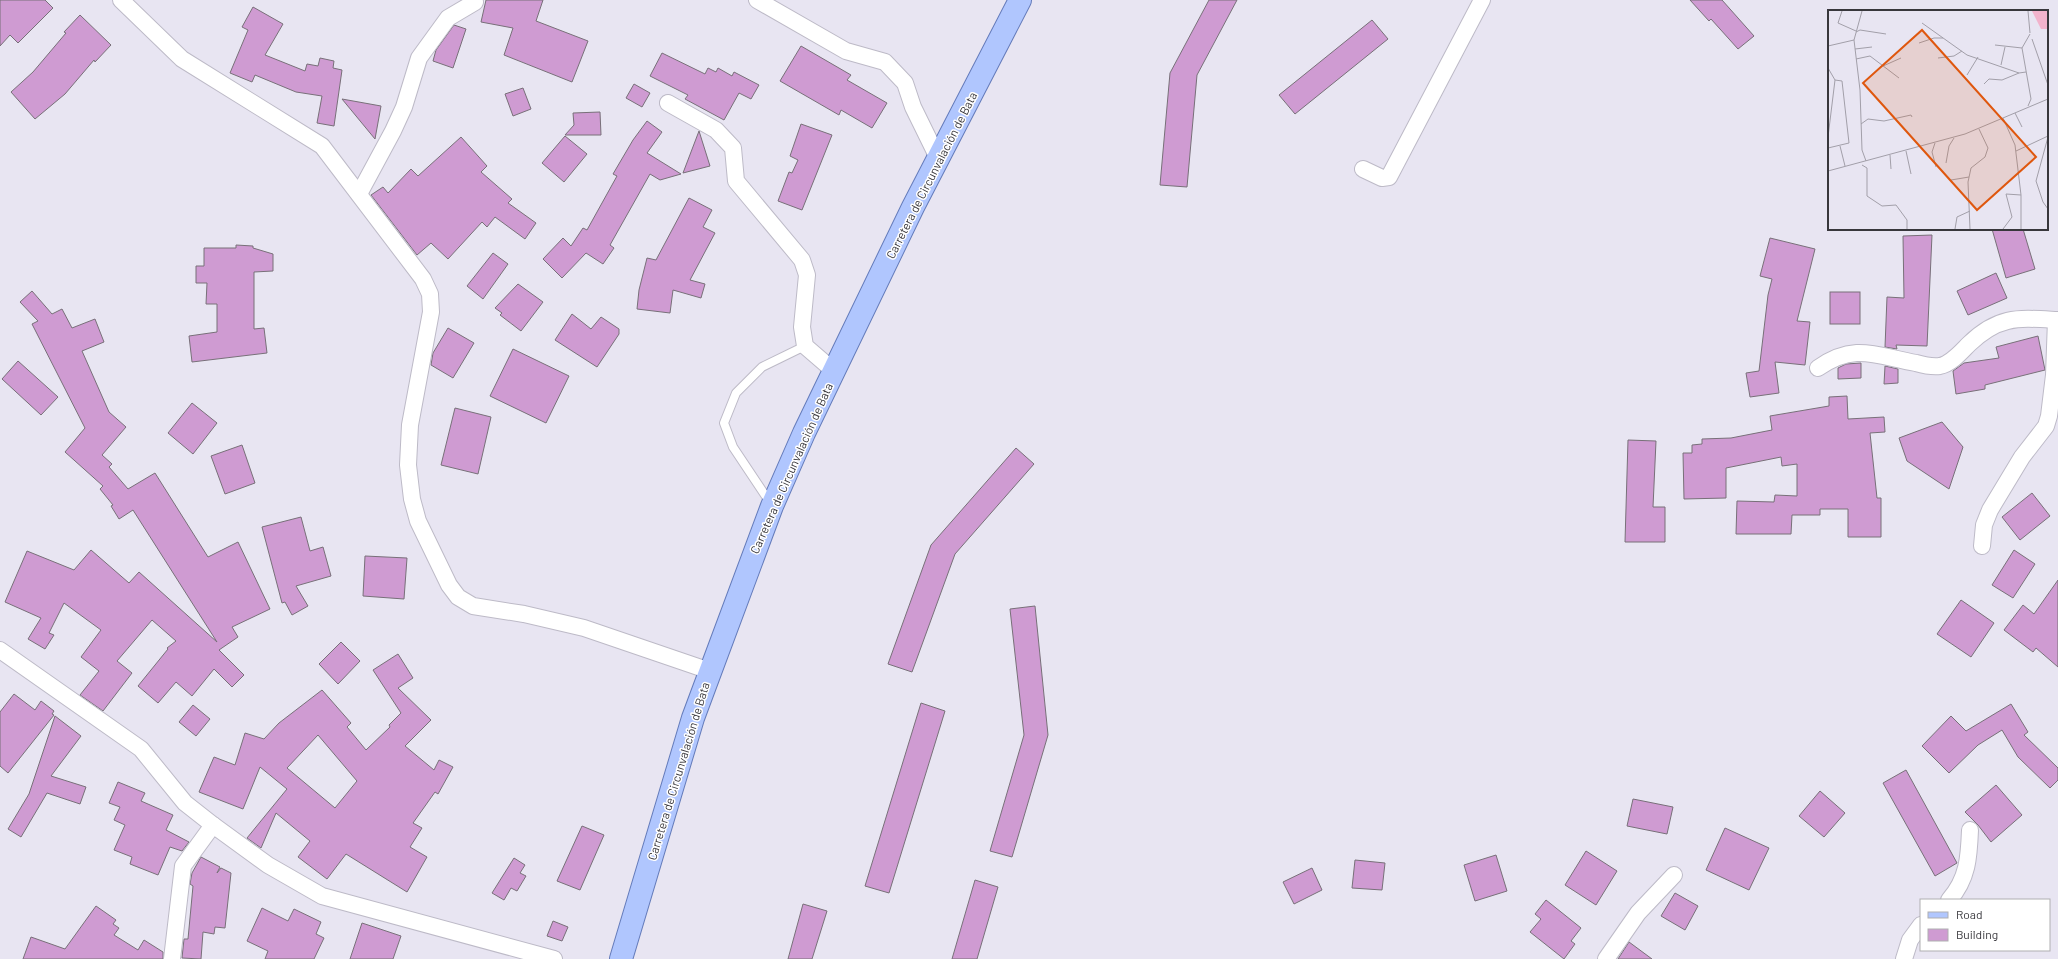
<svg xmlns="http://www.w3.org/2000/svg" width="2058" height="959" font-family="Barlow,sans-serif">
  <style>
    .building { fill: #cf9bd2; stroke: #787079; fill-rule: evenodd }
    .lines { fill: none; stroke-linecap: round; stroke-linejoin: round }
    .lane-casing { stroke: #bdbac7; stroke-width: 10 }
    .street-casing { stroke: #bdbac7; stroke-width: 18 }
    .primary-casing { stroke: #647bba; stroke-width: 24 }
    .lane { stroke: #fff; stroke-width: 8 }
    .street { stroke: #fff; stroke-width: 16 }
    .primary { stroke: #b0c6fe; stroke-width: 22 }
    .labels { text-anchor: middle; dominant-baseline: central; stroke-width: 3; stroke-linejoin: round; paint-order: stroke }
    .street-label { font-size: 12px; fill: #38373c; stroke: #fff }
    .inset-road { fill: none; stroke: #a29fa9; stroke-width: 1 }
    .view { fill: #df570e; fill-opacity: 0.15; stroke: #df570e; stroke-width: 2 }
    .inset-edge { fill: none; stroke: #38373c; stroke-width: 2 }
  </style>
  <rect width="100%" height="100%" fill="#e8e5f2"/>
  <g class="building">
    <path d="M0,0h45l8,8 -35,35 -8,-8 -10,11z"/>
    <path d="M486,0h57l-7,21 52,20 -16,41 -68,-27 9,-27 -32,-6z"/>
    <path d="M1209,0h28l-40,75 -10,112 -27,-2 10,-112z"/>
    <path d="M1690,0h32l32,36 -16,13 -27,-30 -2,2z"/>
    <path d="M253,7l30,17 -18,31 40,16 2,-7 11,2 2,-8 14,3 -1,7 9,2 -8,56 -17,-3 5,-27 -26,-4 -41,-17 -3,7 -22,-9 18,-43 -6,-3z"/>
    <path d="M80,15l31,30 -16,17 -1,-2 -29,34 -30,25 -24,-27 22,-20 33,-39 -2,-1z"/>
    <path d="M1372,20l16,19 -93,75 -16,-19z"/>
    <path d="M454,25l12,4 -13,39 -20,-7 3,-11z"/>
    <path d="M801,46l50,29 -4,5 40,23 -15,25 -31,-18 -2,5 -59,-34z"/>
    <path d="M662,53l43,21 3,-6 8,4 2,-4 14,8 2,-4 25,13 -8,14 -12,-6 -15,27 -39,-21 3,-4 -38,-19z"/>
    <path d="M634,84l16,9 -8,14 -16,-9z"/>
    <path d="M523,88l8,21 -18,7 -8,-22z"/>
    <path d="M342,99l39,7 -6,33z"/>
    <path d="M600,112l1,23h-36l9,-10 -1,-12z"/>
    <path d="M647,121l15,11 -15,21 34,21 -21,6 -10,-6 -40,71 4,3 -11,16 -17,-11 -24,25 -19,-19 20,-21 8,8 12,-18 4,2 30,-54 -4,-2 20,-34z"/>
    <path d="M801,124l31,11 -30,75 -24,-9 11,-29 3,1 6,-13 -8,-4z"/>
    <path d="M699,131l11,35 -27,7z"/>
    <path d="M565,136l22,18 -23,28 -22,-19z"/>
    <path d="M461,137l26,29 -6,6 31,27 -4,4 28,20 -11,16 -30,-22 -8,10 -5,-5 -34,37 -17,-16 -14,12 -46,-60 12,-8 5,6 23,-24 7,7z"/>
    <path d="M689,198l23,12 -9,17 12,6 -25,47 15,4 -4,14 -28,-8 -3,23 -33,-4 2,-19 8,-32 9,2z"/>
    <path d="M1992,229h31l12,40 -29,9z"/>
    <path d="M1932,235l-5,111 -31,-1 1,4 -12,-2 2,-50 17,1 -1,-62z"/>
    <path d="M1770,238l45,11 -18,72 13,1 -5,43 -30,-3 4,31 -29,4 -4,-24 13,-2 9,-76 4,-16 -12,-3z"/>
    <path d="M236,245l17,1v2l20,6v17l-19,1v57l10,-1 3,25 -75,9 -3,-26 28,-4v-28h-11l1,-21h-11v-17h8v-18h32z"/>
    <path d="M493,253l15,11 -25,35 -16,-13z"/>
    <path d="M1996,273l11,25 -39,17 -11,-24z"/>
    <path d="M518,284l25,18 -22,29 -21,-16 2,-2 -7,-5z"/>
    <path d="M32,291l20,23 10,-5 10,19 23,-9 9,23 -22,9 27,61 17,15 -24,28 10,9 -3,3 19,22 27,-16 53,84 30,-15 32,67 -38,18 6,10 -19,13 25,25 -12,12 -18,-18 -22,27 -16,-14 -18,21 -20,-17 30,-37 -1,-1 9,-7 -24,-21 -35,41 15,12 -29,38 -23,-16 19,-24 -18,-14 20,-27 -37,-27 -15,30 5,2 -9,14 -17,-10 13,-21 -36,-16 22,-51 47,19 17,-20 38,33 10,-11 78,70 -84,-132 -14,9 -8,-13 2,-1 -13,-16 3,-3 -38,-34 20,-24 -53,-104 6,-3 -18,-19z"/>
    <rect x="1830" y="292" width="30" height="32"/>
    <path d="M572,314l19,15 10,-12 18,12v5l-22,33 -42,-27z"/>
    <path d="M448,328l26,15 -21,35 -22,-13 2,-12z"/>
    <path d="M2038,336l7,34 -60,15v4l-29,5 -3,-23 11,-8 35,-5 -3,-11z"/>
    <path d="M513,349l56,27 -23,47 -56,-27z"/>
    <path d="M18,361l40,36 -17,18 -39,-36z"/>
    <path d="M1861,363v15l-23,1v-11l8,-4z"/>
    <path d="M1885,366l13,3v14l-14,1z"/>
    <path d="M1847,396l1,23 36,-2 1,15 -15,1 7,65h4v39h-33v-28h-28v6h-28l-1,19h-55l1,-33 37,1 1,-7 22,1v-32l-15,2 -1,-9 -55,11v30l-42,1 -1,-46h9v-8l10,-1v-5l29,-1 41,-8 -2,-14 59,-10v-9z"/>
    <path d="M192,403l25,20 -24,31 -25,-21z"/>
    <path d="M455,408l36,9 -13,57 -37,-9z"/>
    <path d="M1942,422l21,25 -14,42 -42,-28 -8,-23z"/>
    <path d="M1628,440l28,1 -3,66h12v35h-40z"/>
    <path d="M242,445l13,38 -30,11 -14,-38z"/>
    <path d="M1016,448l18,16 -79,90 -43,118 -24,-8 43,-119z"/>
    <path d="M2032,493l18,23 -30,24 -18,-23z"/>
    <path d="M301,517l9,34 13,-4 8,29 -35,10 12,20 -16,9 -7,-13 -3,1 -20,-76z"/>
    <path d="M2014,550l21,14 -22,34 -21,-13z"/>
    <path d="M365,556l42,2 -3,41 -41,-3z"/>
    <path d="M2058,580v87l-22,-19 -3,4 -29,-22 19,-25 11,9z"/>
    <path d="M1961,600l33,23 -23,34 -34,-23z"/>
    <path d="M1035,606l13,129 -36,122 -22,-6 34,-116 -14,-126z"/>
    <path d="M341,642l19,19 -22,23 -19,-20z"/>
    <path d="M398,654l15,24 -15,10 33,32 -26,26 29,24 5,-10 14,7 -15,27 -3,-2 -22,31 9,5 -12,19 17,10 -20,35 -61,-38 -19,25 -29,-22 12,-16 -34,-28 -15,35 -14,-10 40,-49 -27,-22 -17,42 -44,-17 15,-35 21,8 10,-32 19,6 15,-16 43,-33 29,33 -4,4 19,23 24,-23 -1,-2 12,-12 -28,-43zM318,735l39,46 -22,27 -48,-40z"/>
    <path d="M14,694l21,16 6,-9 13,10 -2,3 2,1 -46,58 -8,-7v-54z"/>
    <path d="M921,703l24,8 -56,182 -24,-7z"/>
    <path d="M2011,704l17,28 -4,3 34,33v12l-8,8 -32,-31 -16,-27 -24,15 -29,28 -27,-27 29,-30 15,15z"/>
    <path d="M193,705l17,14 -14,17 -17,-14z"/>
    <path d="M55,716l26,20 -30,40 35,11 -6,17 -33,-11 -26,44 -13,-8 21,-35z"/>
    <path d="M1906,770l51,93 -22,13 -52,-93z"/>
    <path d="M118,782l27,11 -4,8 32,14 -7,15 23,12 -7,9 -12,-4 -12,28 -28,-11 2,-7 -18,-7 11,-25 -11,-5 6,-13 -11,-4z"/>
    <path d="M1996,785l26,30 -31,27 -13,-17 -13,-13z"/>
    <path d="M1820,791l25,22 -21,24 -25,-21z"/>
    <path d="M1633,799l40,8 -6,27 -40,-8z"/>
    <path d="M582,826l22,9 -24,55 -23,-9z"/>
    <path d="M1725,828l44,20 -20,42 -43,-20z"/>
    <path d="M1586,851l31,20 -21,34 -31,-20z"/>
    <path d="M1496,855l11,36 -32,10 -11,-36z"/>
    <path d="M201,857l19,10 -3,6 4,-5 10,5 -6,55 -10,-1 -1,7 -11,-2 -2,27 -19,-1 2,-19h4l5,-53 -3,-2 2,-11z"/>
    <path d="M514,858l11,7 -5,8 6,3 -9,15 -6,-3 -7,12 -12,-7z"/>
    <path d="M1355,860l30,3 -3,27 -30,-2z"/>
    <path d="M1312,868l10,22 -28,14 -11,-22z"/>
    <path d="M975,880l23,7 -21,72h-25z"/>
    <path d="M1675,893l23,13 -13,24 -24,-14z"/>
    <path d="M1546,900l35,28 -10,13 4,3 -11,15 -34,-27 11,-13 -6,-5z"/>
    <path d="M803,904l24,7 -15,48h-24z"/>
    <path d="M96,906l20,14 -3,4 6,4 -5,7 24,15 6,-10 19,12v7h-140l8,-22 34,12z"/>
    <path d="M262,908l26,13 6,-12 27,13 -5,12 8,4 -10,21h-49l3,-8 -21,-10z"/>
    <path d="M553,921l15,6 -6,14 -15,-5z"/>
    <path d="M362,923l39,13 -8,23h-43z"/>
    <path d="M1629,942l23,17h-34z"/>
  </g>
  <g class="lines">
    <defs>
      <path id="lane" d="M771,504l-38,-57 -9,-24 12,-30 26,-26 43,-21"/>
      <g id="street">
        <path d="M121,0l61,59 140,87 101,133 7,15 1,18 -21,113 -2,40 4,34 6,22 31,64 9,12 15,9 51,8 60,14 126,43"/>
        <path d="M757,0l89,51 39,11 20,21 8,24 25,51"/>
        <path d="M668,103l48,27 17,18 3,33 66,79 5,15 -5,52 3,19 29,25"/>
        <path d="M1363,169l19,9 7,-1 93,-177"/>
        <path d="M359,194l34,-63 11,-24 15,-49 29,-40 27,-16"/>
        <path d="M1818,368c37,-26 58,-12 98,-5 7,2 16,4 24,3 11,-2 21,-14 29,-22 30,-29 50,-26 89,-24"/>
        <path d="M1982,546l2,-21 6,-15 32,-53 24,-31 3,-10 5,-41 2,-55"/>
        <path d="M0,650l141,99 44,54 28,22 55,40 54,31 232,63"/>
        <path d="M1949,900c19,-21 20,-44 21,-70"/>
        <path d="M172,959l11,-93 30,-41"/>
        <path d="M1606,959l32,-46 36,-38"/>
        <path d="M1904,959l6,-19 11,-15"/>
      </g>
      <path id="primary" d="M621,959l72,-241 79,-212 32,-73 109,-226 107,-207"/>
    </defs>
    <use href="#lane" class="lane-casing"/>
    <use href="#street" class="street-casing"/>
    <use href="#primary" class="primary-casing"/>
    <use href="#lane" class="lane"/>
    <use href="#street" class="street"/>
    <use href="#primary" class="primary"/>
  </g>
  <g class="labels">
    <g class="street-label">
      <text transform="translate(931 175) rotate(-63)">Carretera de Circunvalación de Bata</text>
      <text transform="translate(791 468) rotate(-66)">Carretera de Circunvalación de Bata</text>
      <text transform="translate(678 771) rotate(-73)">Carretera de Circunvalación de Bata</text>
    </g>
  </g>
  <g transform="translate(1828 10)">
    <rect width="220" height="220" fill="#e8e5f2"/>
    <path d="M204,1h16v18h-7z" fill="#f2b3cc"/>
    <path class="inset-road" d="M14,1l-4,12 18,8M34,1l-8,29 6,50 2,60 4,11M200,1l2,22M94,13l45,32 52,18 7,-1M28,22l4,-2 26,4M204,29l16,46M91,33l15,-5h9M167,35l27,3M0,36l26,-6M27,39l17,-2M110,48l16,-2 8,-5M28,49l14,-3 29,22M173,55l4,-18M55,56l18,-8M0,58l7,12 -7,57M139,65l11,-18M156,74l5,-5 13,1 17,-7M200,96l3,-7 -9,-51 8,-14M187,103l7,14M175,108l12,27 6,50v34M33,114l7,-5 16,2 27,-6 1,2M220,127l-12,44 7,21 5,7M107,133l-3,9 4,15M12,136l5,20M0,138l21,-5 -7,-62 -7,-1M78,141l5,23M188,141l32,-15M62,145l1,14M118,153l3,-17 5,-8M34,155l5,3v28l15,10 14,-1 11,15v9M0,161l137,-37 83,-35M123,170l18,-3M127,219l2,-12 13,-6M142,219l-2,-47 3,-14 14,-11 3,-9 -9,-19M175,219l9,-12 -6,-23 15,1"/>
    <path class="view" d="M94,20l114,127 -59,53 -114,-127z"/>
    <rect width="220" height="220" class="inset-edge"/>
  </g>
  <rect x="1920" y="899" width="130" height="52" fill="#ffffff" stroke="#afafb1"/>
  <rect x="1928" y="912" width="20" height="6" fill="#b0c6fe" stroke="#afafb1"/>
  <text x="1956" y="919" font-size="12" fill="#38373c">Road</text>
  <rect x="1928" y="929" width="20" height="12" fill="#cf9bd2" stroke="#afafb1"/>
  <text x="1956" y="939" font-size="12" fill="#38373c">Building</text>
</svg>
